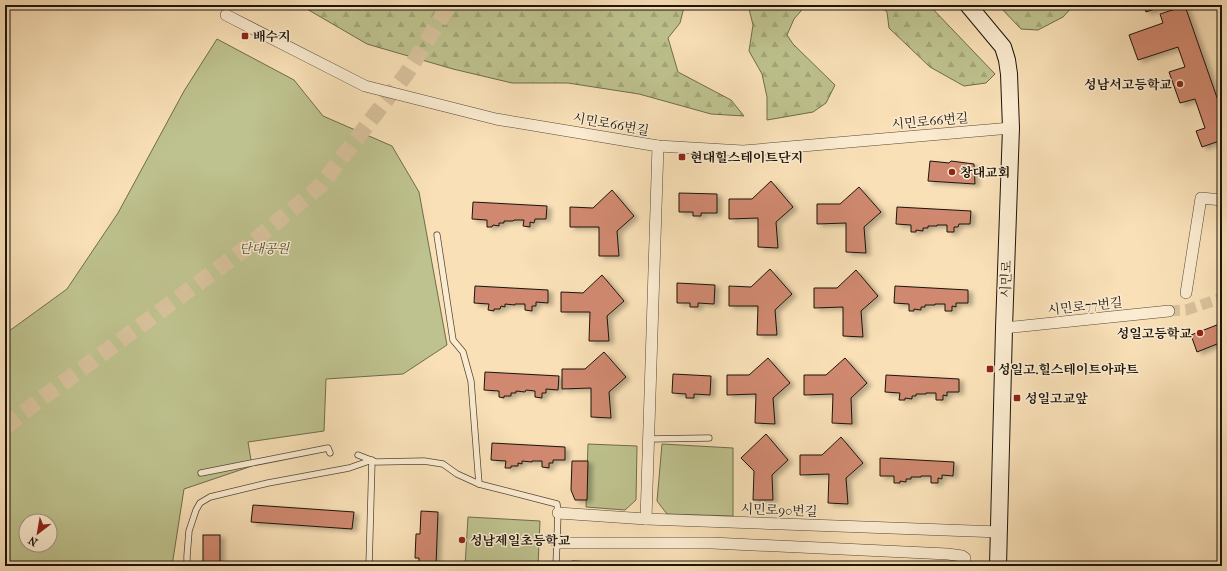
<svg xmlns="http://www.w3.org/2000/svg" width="1227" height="571" font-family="'IM FELL French Canon','Noto Serif KR',serif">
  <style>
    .forest { fill: url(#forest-firs); stroke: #6d6c4d }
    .green { fill: #bec28e; stroke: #6d6c4d; fill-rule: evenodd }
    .building { fill: #d08970; stroke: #1c150c; filter: url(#shadow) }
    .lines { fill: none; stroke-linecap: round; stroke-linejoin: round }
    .street-tunnel { stroke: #d8c29d; stroke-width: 11; stroke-dasharray: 11 5.5; stroke-linecap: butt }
    .secondary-tunnel { stroke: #d8c29d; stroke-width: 16; stroke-dasharray: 16 8; stroke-linecap: butt }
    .lane-casing { stroke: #534837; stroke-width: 7 }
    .street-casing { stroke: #534837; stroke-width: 12 }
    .secondary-casing { stroke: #1c150c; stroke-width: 18 }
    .lane { stroke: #fbebd0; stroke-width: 5.5 }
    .street { stroke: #fbebd0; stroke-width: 11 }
    .secondary { stroke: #fbebd0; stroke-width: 16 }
    .poi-dot { fill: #8f2418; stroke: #fbebd0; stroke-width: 1.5 }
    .labels { text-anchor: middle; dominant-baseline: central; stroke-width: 3; stroke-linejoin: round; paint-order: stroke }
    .poi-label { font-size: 13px; font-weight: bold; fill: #1c150c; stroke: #fbebd0; text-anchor: start }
    .street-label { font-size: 13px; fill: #1c150c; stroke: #fbebd0 }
    .park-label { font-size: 13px; font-style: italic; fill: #55523a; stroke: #fbebd0 }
  </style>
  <defs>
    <pattern id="forest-firs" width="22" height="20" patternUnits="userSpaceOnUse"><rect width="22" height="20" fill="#bec28e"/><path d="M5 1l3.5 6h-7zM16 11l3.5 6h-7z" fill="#a3a679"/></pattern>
    <filter id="shadow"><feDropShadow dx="4.5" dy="2.5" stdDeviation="2" flood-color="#0004"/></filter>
  </defs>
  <rect width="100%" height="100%" fill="#f9e0b7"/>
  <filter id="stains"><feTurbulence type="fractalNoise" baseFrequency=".005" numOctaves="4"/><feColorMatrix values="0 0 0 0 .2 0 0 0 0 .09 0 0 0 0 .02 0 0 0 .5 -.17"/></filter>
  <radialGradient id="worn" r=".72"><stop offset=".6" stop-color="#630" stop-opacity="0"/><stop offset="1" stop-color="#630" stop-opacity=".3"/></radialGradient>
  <g class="forest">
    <path d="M300,5h384v2l-4,16 -12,15 10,34 53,28 13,16 -33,-2 -72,-20 -71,-11h-56l-59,-14 -86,-25z"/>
    <path d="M748,5h58l-12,14 -7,16 6,9 42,41 -9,18 -13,9 -46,8v-23l-5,-23 -13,-23 4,-26z"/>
    <path d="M879,5h50l66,69 -9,9 -22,3 -34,-19 -41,-39 -2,-16z"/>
    <path d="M998,5h76l-11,12 -25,13 -17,-1z"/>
  </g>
  <g class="green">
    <path d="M217,39l77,41 29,36 69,30 27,46 28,153 -44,29 -77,5 -2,52 -76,11 4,24 -68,23 -12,77h-167v-232l62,-45 51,-76 66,-122zM26,521h24v24h-24z"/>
    <path d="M588,444l49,2 -1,54 -11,10 -39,-3z"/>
    <path d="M662,444l71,4v68l-66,-2 -10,-13z"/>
    <path d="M468,517l72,4 -2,45h-73z"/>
  </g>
  <g class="building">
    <path d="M1144,5h23l-21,7z"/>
    <path d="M1185,6l37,106v28l-20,7 -6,-16 9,-3 -10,-29 -15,4 -11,-31 16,-5 -7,-20 -40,13 -9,-25 34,-12 -3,-9z"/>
    <path d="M930,161l19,2 2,-2 23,3 1,20 -47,-3z"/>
    <path d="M771,181l22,26 -17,15 2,26 -20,-1v-29l-29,1v-20h23z"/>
    <path d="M859,187l22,25 -17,15 2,26 -20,-1v-29l-29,1v-20h23z"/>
    <path d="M612,190l22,26 -17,15 2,25h-20v-29h-29v-20l23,1z"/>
    <path d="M679,193l38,1v19h-16v3h-8v-4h-14z"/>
    <path d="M473,202l74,4 -1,13h-11l-1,4 -4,-1v5l-7,-1 1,-6h-10l-1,1h-9v2h-5v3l-6,-1 -1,2h-5v-7l-15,-1z"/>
    <path d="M897,207l74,4 -1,13h-11l-1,3h-4v5h-7v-7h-10v1h-9v2h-5v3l-7,-1v2h-5v-7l-15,-1z"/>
    <path d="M770,269l22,25 -17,16 2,25h-20l1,-29h-29v-20l22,1z"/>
    <path d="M856,270l22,26 -17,15 2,26 -20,-1v-29l-29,1v-20h23z"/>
    <path d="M602,275l22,26 -17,15 2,25h-20l1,-29h-29v-20l22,1z"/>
    <path d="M677,283l38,2 -1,19 -16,-1v4h-8v-4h-13z"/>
    <path d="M475,286l73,4v13l-12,-1v4h-4v5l-7,-1v-6h-10v1l-10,-1v3l-4,-1 -1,3h-6v2l-6,-1 1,-6 -15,-1z"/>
    <path d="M895,286l73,4v13h-12v4l-4,-1v5h-7v-7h-10v1h-10v2h-4v3l-7,-1v2h-5v-7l-15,-1z"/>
    <path d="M1222,323v19l-25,10 -6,-17z"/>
    <path d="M604,352l22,25 -17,15 2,26 -20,-1v-29l-29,1v-20h23z"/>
    <path d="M768,358l22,25 -17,15 2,26 -20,-1 1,-29 -29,1v-20h22z"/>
    <path d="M845,358l22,25 -16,15 1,26 -20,-1 1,-29 -29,1v-20h22z"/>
    <path d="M485,372l74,4 -1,14 -12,-1v4h-4v5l-7,-1v-6l-9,-1 -1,2 -9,-1v2h-5v3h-7v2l-5,-1v-6l-15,-1z"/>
    <path d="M673,374l38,2 -1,19 -16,-1v4h-8v-4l-14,-1z"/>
    <path d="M886,375l73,4v13h-12v4l-4,-1v5h-7v-7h-10v1h-10v2h-4v3l-7,-1v2h-6l1,-7 -15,-1z"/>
    <path d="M766,434l22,26 -16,15 1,25h-20l1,-29 -13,-13z"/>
    <path d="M841,437l22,26 -17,15 2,26 -20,-1 1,-29 -29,1v-20h22z"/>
    <path d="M492,443l73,4v13h-12v3h-4v5l-7,-1v-6h-10v1l-10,-1v3l-4,-1v3h-7v2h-6l1,-7 -15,-1z"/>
    <path d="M880,458l74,4 -1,14 -11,-1v4l-4,-1v5h-7v-7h-10v1h-10v2h-5v3l-6,-1v2h-6v-7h-14z"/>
    <path d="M572,461h16l-1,39h-12l-4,-10z"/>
    <path d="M253,505l101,7 -2,17 -101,-7z"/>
    <path d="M421,511l17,1 -2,54h-17v-8h-4l1,-24h4z"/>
    <rect x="203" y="535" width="17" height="31"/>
    <path d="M572,561l84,4v-3h12v4h1h-97z"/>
  </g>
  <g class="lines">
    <path class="street-tunnel" d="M1169,311l17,-1 36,-12"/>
    <path class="secondary-tunnel" d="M5,427l33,-26 204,-150 78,-65 87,-113 42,-68"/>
    <defs>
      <g id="lane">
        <path d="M437,235l16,105 10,12 8,29 8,103"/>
        <path d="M649,439l60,-1"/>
        <path d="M358,455l18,7 48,-1 19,3 14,10 22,10 78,20 1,9 -2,53"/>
        <path d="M201,473l127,-25 2,5"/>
        <path d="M187,566v-10l2,-25 7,-21 4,-7 10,-6 58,-14 81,-15 23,-8 -3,106"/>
      </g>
      <g id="street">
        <path d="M226,15l139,71 131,33 162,27 85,5 268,-23"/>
        <path d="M1186,293l15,-95 21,2"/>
        <path d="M1004,328l165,-17"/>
        <path d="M558,513l88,6 354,13"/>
        <path d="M646,519l12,-373"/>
        <path d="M557,543h155l236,11 14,2 3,2v8"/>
      </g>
      <path id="secondary" d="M968,5l35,42 4,13 2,14 2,54 -7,200 -6,238"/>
    </defs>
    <use href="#lane" class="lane-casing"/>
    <use href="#street" class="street-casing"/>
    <use href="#secondary" class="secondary-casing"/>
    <use href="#lane" class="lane"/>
    <use href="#street" class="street"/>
    <use href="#secondary" class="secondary"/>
  </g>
  <g class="poi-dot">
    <rect x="241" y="32" width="8" height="8" rx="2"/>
    <circle cx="1180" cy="84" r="4"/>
    <rect x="678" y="153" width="8" height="8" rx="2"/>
    <circle cx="952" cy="172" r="4"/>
    <circle cx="1200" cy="333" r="4"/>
    <rect x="986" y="365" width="8" height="8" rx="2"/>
    <rect x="1013" y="394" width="8" height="8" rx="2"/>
    <circle cx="462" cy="540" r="4"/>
  </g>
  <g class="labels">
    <g class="poi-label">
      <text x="253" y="36">배수지</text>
      <text x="1172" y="84" text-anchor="end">성남서고등학교</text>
      <text x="690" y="157">현대힐스테이트단지</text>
      <text x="960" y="172">창대교회</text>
      <text x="1192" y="333" text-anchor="end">성일고등학교</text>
      <text x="998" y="369">성일고.힐스테이트아파트</text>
      <text x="1025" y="398">성일고교앞</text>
      <text x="470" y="540">성남제일초등학교</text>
    </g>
    <g class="street-label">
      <text transform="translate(930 121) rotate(-5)">시민로66번길</text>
      <text transform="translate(611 124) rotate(10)">시민로66번길</text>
      <text transform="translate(1006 279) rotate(-88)">시민로</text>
      <text transform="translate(1085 306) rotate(-6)">시민로77번길</text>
      <text transform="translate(779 510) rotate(2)">시민로90번길</text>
    </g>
    <g class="park-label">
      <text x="264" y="248">단대공원</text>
    </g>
  </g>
  <rect width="1227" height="571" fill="none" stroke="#f9e0b7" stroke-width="20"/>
  <rect x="6" y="6" width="1215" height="559" fill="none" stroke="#1c150c" stroke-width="2"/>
  <rect x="10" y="10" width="1207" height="551" fill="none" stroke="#1c150c"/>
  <g transform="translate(38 533) rotate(211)"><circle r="19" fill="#fbebd0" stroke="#a29582"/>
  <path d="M0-3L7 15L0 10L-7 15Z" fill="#8f2418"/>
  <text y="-6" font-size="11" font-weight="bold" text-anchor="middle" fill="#1c150c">N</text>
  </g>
  <rect width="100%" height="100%" filter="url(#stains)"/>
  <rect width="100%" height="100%" fill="url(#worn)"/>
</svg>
